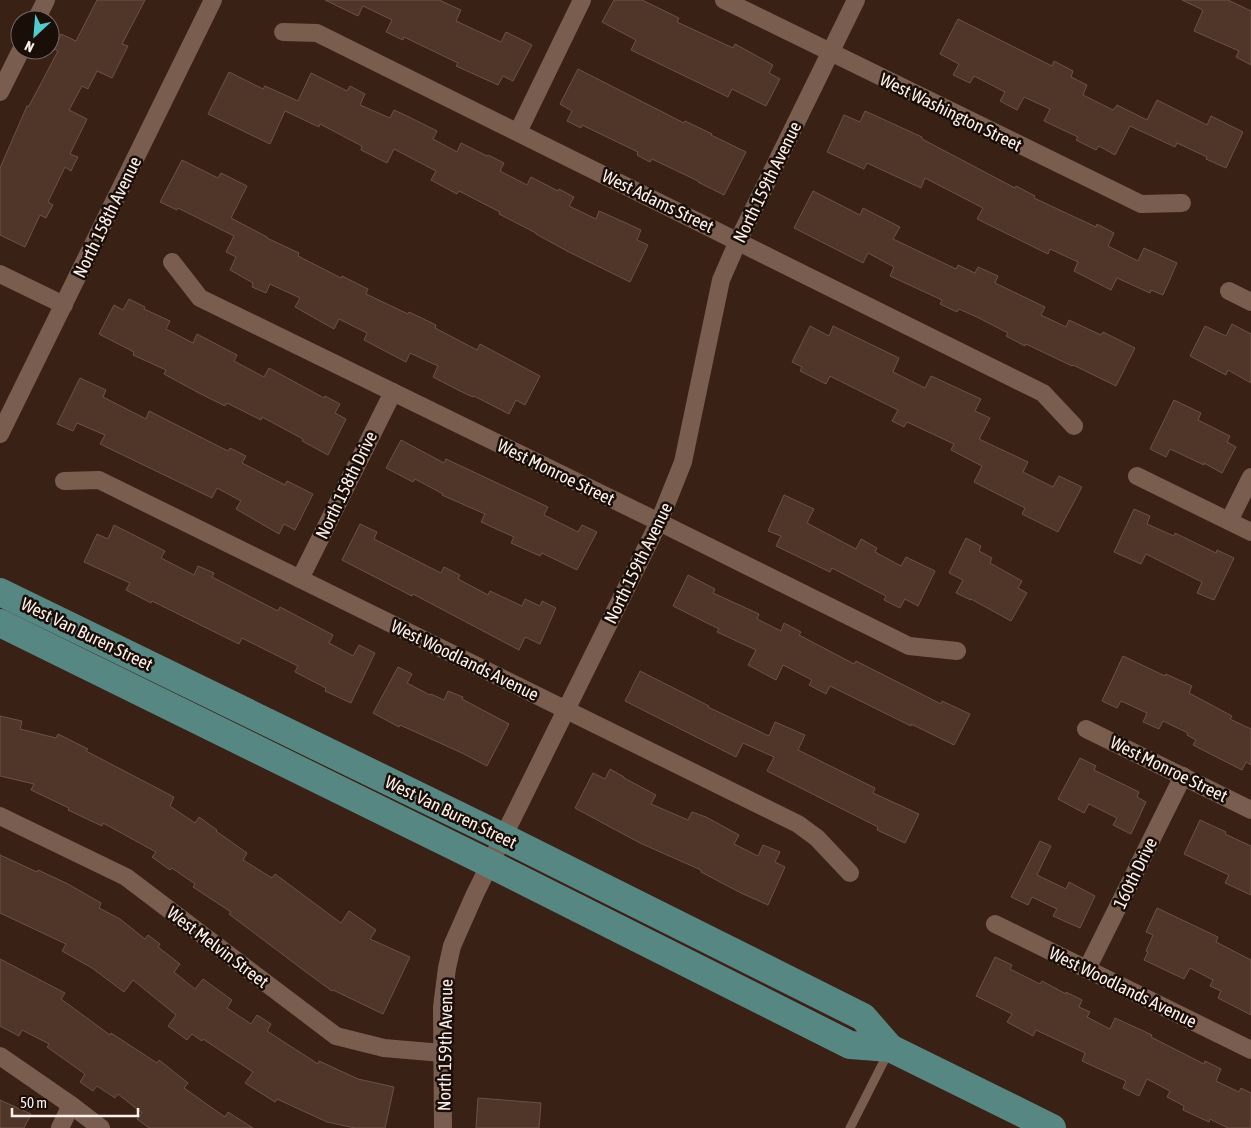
<svg xmlns="http://www.w3.org/2000/svg" width="1251" height="1128" font-family="'Asap Condensed',sans-serif">
  <style>
    .building { fill: #4f3628; stroke: #6e5244 }
    .lines { fill: none; stroke-linecap: round; stroke-linejoin: round }
    .lane { stroke: #795d4f; stroke-width: 9 }
    .street { stroke: #795d4f; stroke-width: 18 }
    .primary { stroke: #578783; stroke-width: 28 }
    .labels { text-anchor: middle; dominant-baseline: central; stroke-width: 5; stroke-linejoin: round; paint-order: stroke }
    .street-label { font-size: 18px; fill: #fdefe9; stroke: #190e08 }
  </style>
  <rect width="100%" height="100%" fill="#392115"/>
  <g class="building">
    <path d="M97,0h48l-23,44 6,2 -16,32 -15,-7 -9,18 -6,-3 -13,24 18,9 -17,35 8,3 -7,14 -6,-4 -17,35 5,3 -7,13 -6,-3 -15,32 -25,-12v-67l27,-62h2l29,-55 -4,-2 7,-15 15,7z"/>
    <path d="M325,0h114l22,10 -5,11 45,21 5,-10 26,13 -19,36 -10,-5 -5,9 -42,-19 2,-3 -54,-26 -1,3 -17,-8 6,-12 -29,-14 -5,10z"/>
    <path d="M614,0h28l37,18 -2,4 56,26 2,-4 38,21 -4,8 11,6 -14,27 -34,-17 -4,8 -97,-47 5,-10 -34,-18z"/>
    <path d="M1182,0h46l23,11v54l-15,-8 3,-6 -45,-20 9,-21z"/>
    <path d="M958,19l94,47 2,-5 19,10 -2,6 16,8 -4,10 30,15 4,-5 30,15 10,-20 50,25 4,-9 32,16 -17,36 -20,-9 1,-2 -30,-14 -2,4 -45,-21 -15,29 -16,-9 -3,4 -20,-10 2,-3 -34,-16 6,-12 -26,-12 -7,13 -17,-9 5,-9 -31,-16 -4,7 -17,-8 6,-11 -19,-10z"/>
    <path d="M578,69l106,54 1,-2 27,13 -1,1 35,17 -22,43 -26,-13v-1l-46,-22 -2,3 -13,-7 1,-3 -56,-27 -1,3 -14,-7 5,-10 -12,-7z"/>
    <path d="M229,72l34,17 2,-3 33,15 13,-28 36,18 3,-5 15,8 -5,11 30,13 4,-8 15,7 28,14 -4,8 24,13 4,-9 26,13 1,-1 16,8 -4,8 27,14 4,-8 27,14 1,-2 15,8 -5,9 27,13 3,-8 27,12 15,7 -4,10 11,5 -18,37 -63,-31 -31,-17v-1l-37,-19 1,-2 -41,-21 -2,3 -26,-14 5,-9 -42,-22 -7,14 -26,-13 1,-4 -42,-22 -1,3 -34,-16 -15,33 -62,-30z"/>
    <path d="M865,111l57,26v2l93,49 1,-2 19,10 -1,2 62,29 1,-3 17,9 -6,13 30,15 6,-13 33,15 -14,32 -12,-5 -1,3 -33,-15 -6,12 -37,-19 4,-9 -28,-13 -2,5 -71,-35 6,-11 -58,-30 -4,10 -54,-25 -3,6 -37,-17 17,-37 16,7z"/>
    <path d="M182,160l36,18 3,-5 26,13 -16,32 36,19v1l32,15 -1,3 43,22 1,-2 26,13 -2,5 42,20 1,-2 27,13 -1,3 42,22 3,-6 60,32 -15,29 -9,-5 -7,14 -35,-18 -1,1 -15,-7 -25,-13 5,-11 -28,-13 -4,9 -42,-22 3,-7 -28,-14 -5,10 -39,-22 5,-9 -30,-14 -4,9 -14,-6 1,-4 -23,-13 6,-13 -10,-5 8,-16 -56,-28 -1,2 -17,-8z"/>
    <path d="M813,191l47,24 3,-7 37,19 -7,12 63,30 2,-4 17,8 3,-6 20,9 -3,7 50,24 -4,8 25,12 3,-7 32,15 2,-3 32,16 -19,38 -43,-21 -1,1 -46,-22 -1,2 -19,-10 2,-3 -29,-15 -20,-9 -2,3 -17,-8 2,-4 -52,-24 4,-9 -26,-14 -5,10 -69,-35z"/>
    <path d="M129,299l16,8 -1,2 26,12 -4,8 27,14 4,-9 40,21 -3,6 30,16 5,-9 55,30 1,-2 15,8 -5,9 11,6 -18,36 -26,-14 1,-2 -41,-22 -1,3 -34,-17 -2,3 -26,-13 -35,-19 2,-4 -33,-15 1,-3 -35,-18 15,-29 9,5z"/>
    <path d="M1232,324l19,10v49l-23,-13 -2,5 -36,-19 15,-30 21,10z"/>
    <path d="M810,326l19,10 4,-10 66,32 -6,14 32,16 6,-12 50,23 -6,12 15,7 -11,21 49,23 -5,10 30,15 6,-11 23,11 -24,45 -36,-18 3,-6 -51,-26 8,-16 -31,-16 3,-6 -47,-22 -3,5 -12,-6 6,-11 -68,-34 -4,8 -26,-13 2,-4 -10,-5z"/>
    <path d="M80,378l26,12 -3,7 43,22 3,-8 79,40 2,-3 16,8 -4,7 43,22 2,-4 26,13 -18,36 -11,-6 -5,10 -43,-25 5,-8 -24,-13 -5,10 -112,-54 5,-9 -28,-12 -4,8 -16,-7z"/>
    <path d="M1174,400l27,13 -3,7 32,16 -3,6 9,5 -14,26 -18,-10v2l-34,-16 -4,8 -16,-8z"/>
    <path d="M401,440l43,23 2,-4 102,48 -4,8 34,17 4,-7 15,7 -20,38 -35,-17 -2,3 -29,-13 3,-6 -33,-15 4,-8 -43,-19 1,-1 -28,-15 -2,3 -27,-14z"/>
    <path d="M784,495l30,14 -7,14 49,26 5,-10 16,9 -2,4 26,14 5,-9 29,14 -17,35 -13,-7 -5,9 -16,-8 2,-4 -54,-28 -2,4 -54,-26 5,-10 -13,-5z"/>
    <path d="M1134,509l16,7 -3,8 27,12 1,-3 41,20 1,-3 17,8 -20,42 -17,-7 5,-11 -56,-28 -5,10 -27,-12z"/>
    <path d="M360,524l17,8 -3,7 67,34 3,-6 16,8 -2,4 30,16 2,-4 32,15 3,-7 15,7 2,-5 14,7 -16,36 -15,-7 -6,13 -106,-56 -1,2 -70,-36z"/>
    <path d="M114,525l51,26 -4,7 33,17 4,-9 16,7 -2,4 66,34 2,-4 53,28 -4,8 24,13 6,-11 16,8 -24,50 -26,-12 1,-3 -31,-16 3,-6 -56,-28 -3,6 -87,-43 -1,2 -25,-13 4,-7 -46,-21 13,-28 11,5z"/>
    <path d="M966,538l15,8 -2,5 13,7 -2,5 32,18 -4,7 9,5 -16,28 -40,-22v1l-15,-7 7,-13 -14,-7z"/>
    <path d="M688,575l27,14 -2,4 46,21 -2,5 24,12 3,-8 17,9 -2,3 55,29 2,-3 85,43 1,-3 28,13 -16,31 -43,-21v2l-81,-40 -4,8 -17,-9 3,-5 -29,-15 -7,15 -28,-15 8,-15 -39,-18 2,-3 -46,-23z"/>
    <path d="M1123,656l42,20 1,-2 26,12 -3,7 43,23 -2,3 21,10v36l-5,-3 -4,8 -49,-25 3,-5 -9,-5 1,-2 -25,-12 -4,8 -16,-7 4,-9 -26,-12 -4,7 -15,-7z"/>
    <path d="M398,667l14,7 -5,9 23,12 1,-1 13,6 4,-9 15,6 -1,2 47,25 -22,42 -25,-13 -62,-28 -1,2 -26,-14z"/>
    <path d="M640,671l69,35 -1,1 61,29 6,-14 30,13 -7,15 77,38 -2,5 46,21 -14,29 -28,-13 1,-3 -111,-56 7,-14 -31,-14 -7,14 -111,-56z"/>
    <path d="M0,716l22,5 -2,8 36,9 2,-4 30,15 -2,2 88,46 -4,9 25,17 4,-6 18,13 -1,1 31,22 -4,7 29,18 3,-4 66,49 8,-12 27,19 -6,9 40,18 -27,57 -50,-24 -1,1 -26,-19 -77,-58 2,-2 -38,-25 2,-3 -23,-16 -2,2 -18,-13 4,-5 -53,-29 -1,3 -34,-16 1,-2 -38,-18 3,-6 -34,-8z"/>
    <path d="M1080,758l16,8 -2,4 45,22 -2,5 9,5 -15,32 -18,-9 4,-7 -28,-14 -5,9 -26,-14z"/>
    <path d="M610,769l14,8v1l32,17 -5,9 37,16 4,-8 14,5 33,18 -5,9 24,12 5,-11 17,7 -5,10 10,5 -17,38 -27,-12 -40,-21v-2l-61,-27 -65,-35 18,-35 12,6z"/>
    <path d="M1200,820l26,12 -1,2 26,12v49l-26,-12 4,-8 -45,-21z"/>
    <path d="M1040,841l11,5 -14,29 29,14 3,-7 26,14 -15,32 -27,-12 4,-7 -25,-12 -4,8 -17,-8z"/>
    <path d="M0,855l37,17 1,-2 30,14 33,19 -2,5 21,11 25,20 3,-4 12,9 -2,3 22,17 -6,8 21,17 8,-10 29,21 -5,8 24,16 6,-9 14,9 -4,7 51,33 1,-3 39,18 36,8 -9,41h-30l-28,-6 -50,-23 -2,3 -30,-19 8,-11 -50,-33 -1,2 -10,-7 -5,6 -19,-14 8,-11 -43,-35 -9,12 -32,-24 -30,-17 4,-7 -66,-31z"/>
    <path d="M1157,908l61,29 -2,5 35,18v55l-33,-17 3,-7 -11,-5 3,-6 -23,-12 -6,11 -40,-19 4,-8 -2,-1 7,-16 -7,-3z"/>
    <path d="M995,957l17,8 -2,4 30,15 2,-3 24,13v-2l16,8 -3,7 11,5 -3,5 23,12 5,-11 37,17 -1,2 53,27 1,-3 16,8 -5,12 23,11 2,-4 10,5v35h-23l-18,-9 -1,3 -26,-12 1,-4 -17,-9 3,-6 -23,-12 -8,17 -16,-8 3,-7 -44,-20 3,-8 -49,-23 -3,6 -26,-14 5,-8 -36,-18z"/>
    <path d="M0,959l65,34 -4,6 49,36 1,-2 46,30 2,-3 29,23 -4,5 41,29 3,-5 25,16h-104l-12,-9 5,-6 -24,-19 -3,4 -18,-12 -4,5 -13,-9 5,-8 -38,-27 2,-3 -27,-14 -3,6 -19,-10z"/>
    <path d="M478,1098l63,5 -2,25h-63z"/>
    <path d="M0,1100l31,14 -7,14h-24z"/>
  </g>
  <g class="lines">
    <path class="lane" d="M850,1128l39,-77"/>
    <g class="street">
      <path d="M724,0l417,204 41,-1"/>
      <path d="M36,20l10,-20"/>
      <path d="M283,32l34,1 726,360 31,33"/>
      <path d="M0,92l21,-42"/>
      <path d="M518,132l64,-132"/>
      <path d="M172,262l28,36 459,224 250,124 48,5"/>
      <path d="M0,274l64,31"/>
      <path d="M1229,291l22,11"/>
      <path d="M0,434l213,-434"/>
      <path d="M1137,476l114,56"/>
      <path d="M64,481l35,-1 699,344 19,14 33,35"/>
      <path d="M1229,521l22,-44"/>
      <path d="M300,579l93,-187"/>
      <path d="M1086,729l165,81"/>
      <path d="M0,816l126,61 210,159 48,12 58,5"/>
      <path d="M995,924l256,126"/>
      <path d="M1087,969l96,-193"/>
      <path d="M0,1056l71,49 30,23"/>
      <path d="M60,1128l11,-23"/>
      <path d="M443,1128l-1,-121 5,-39 5,-22 23,-52 184,-372 24,-60 38,-182 17,-39 118,-241"/>
    </g>
    <g class="primary">
      <path d="M0,592l503,245 360,180 27,31"/>
      <path d="M0,623l490,241 360,181 40,3 162,80"/>
    </g>
  </g>
  <g class="labels">
    <g class="street-label">
      <text transform="translate(951 112) rotate(26)">West Washington Street</text>
      <text transform="translate(767 182) rotate(-64)">North 159th Avenue</text>
      <text transform="translate(658 201) rotate(26)">West Adams Street</text>
      <text transform="translate(107 217) rotate(-64)">North 158th Avenue</text>
      <text transform="translate(556 472) rotate(26)">West Monroe Street</text>
      <text transform="translate(346 485) rotate(-64)">North 158th Drive</text>
      <text transform="translate(638 563) rotate(-64)">North 159th Avenue</text>
      <text transform="translate(87 634) rotate(26)">West Van Buren Street</text>
      <text transform="translate(465 660) rotate(26)">West Woodlands Avenue</text>
      <text transform="translate(1169 769) rotate(26)">West Monroe Street</text>
      <text transform="translate(451 812) rotate(26)">West Van Buren Street</text>
      <text transform="translate(1135 873) rotate(-64)">160th Drive</text>
      <text transform="translate(218 947) rotate(37)">West Melvin Street</text>
      <text transform="translate(1123 987) rotate(26)">West Woodlands Avenue</text>
      <text transform="translate(445 1045) rotate(-89)">North 159th Avenue</text>
    </g>
  </g>
  <g transform="translate(35 35) rotate(206)"><circle r="24" fill="#190e08" stroke="#746862"/>
  <path d="M0-4L9 19L0 12L-9 19Z" fill="#52cdcf"/>
  <text y="-8" font-size="14" font-weight="bold" text-anchor="middle" fill="#fdefe9">N</text>
  </g>
  <path d="M12 1108v8h126v-8" fill="none" stroke="#fdefe9" stroke-width="2.5"/>
  <text x="20" y="1108" font-size="15" fill="#fdefe9" stroke="#190e08" stroke-width="4" paint-order="stroke">50 m</text>
</svg>
